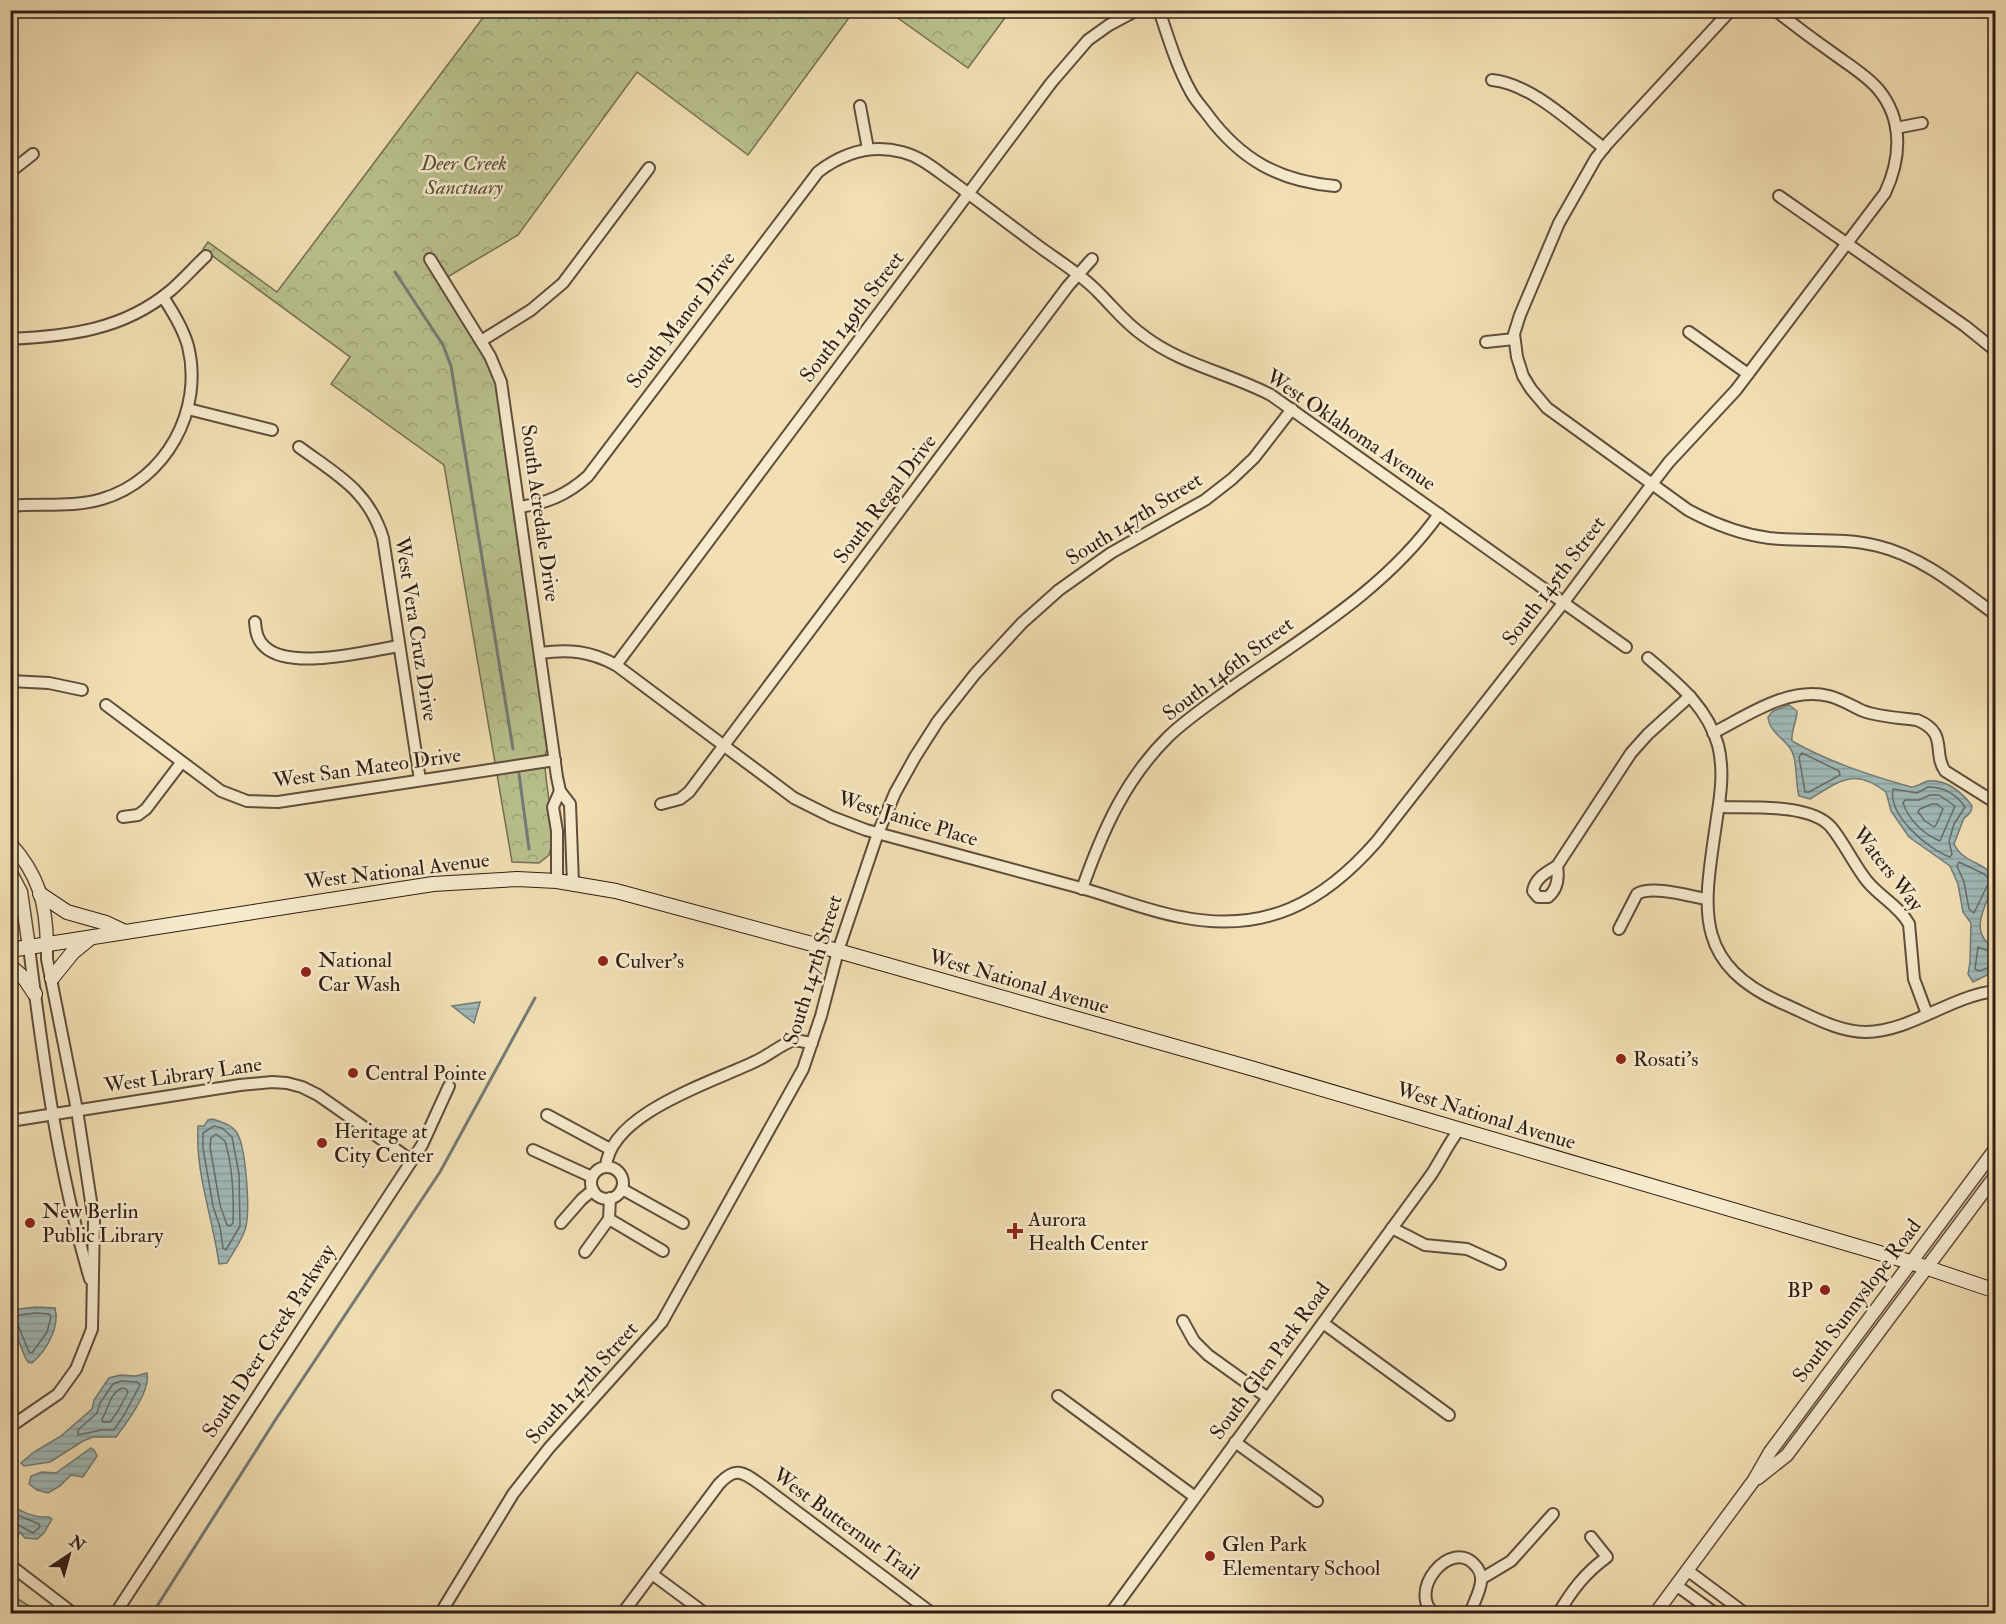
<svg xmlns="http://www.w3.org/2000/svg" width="2006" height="1624" font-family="'IM FELL Double Pica',serif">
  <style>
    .forest { fill: url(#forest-crowns); stroke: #746f52; stroke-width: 1.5 }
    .water { fill: url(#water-rules); stroke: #737b77; stroke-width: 1.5 }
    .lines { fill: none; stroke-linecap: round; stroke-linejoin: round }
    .shore { stroke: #686b67; stroke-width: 1.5 }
    .stream { stroke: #737b77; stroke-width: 3 }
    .minor-casing { stroke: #604d3d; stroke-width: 14 }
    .tertiary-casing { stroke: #604d3d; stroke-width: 15 }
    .secondary-casing { stroke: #301c15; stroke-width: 16 }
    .minor { stroke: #f7ebce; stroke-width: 10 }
    .tertiary { stroke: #f7ebce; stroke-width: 12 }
    .secondary { stroke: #f7ebce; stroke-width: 14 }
    .poi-dot { fill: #8f2418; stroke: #f7ebce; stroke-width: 2 }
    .labels { text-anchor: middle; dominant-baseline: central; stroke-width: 5; stroke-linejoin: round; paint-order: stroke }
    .park-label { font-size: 21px; font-style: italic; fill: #594e39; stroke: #f7ebce }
    .street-label { font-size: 21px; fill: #301c15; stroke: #f7ebce }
    .poi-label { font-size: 21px; fill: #301c15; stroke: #f7ebce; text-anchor: start }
  </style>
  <defs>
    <pattern id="forest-crowns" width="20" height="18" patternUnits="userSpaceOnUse" patternTransform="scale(1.5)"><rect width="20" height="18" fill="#b9c28e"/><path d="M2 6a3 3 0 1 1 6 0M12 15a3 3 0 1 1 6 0" fill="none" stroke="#9fa67a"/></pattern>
    <pattern id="water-rules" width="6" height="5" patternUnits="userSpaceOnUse" patternTransform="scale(1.5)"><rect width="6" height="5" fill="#a0bab9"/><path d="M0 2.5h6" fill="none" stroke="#8a9f9e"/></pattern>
  </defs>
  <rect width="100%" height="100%" fill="#f2e0b4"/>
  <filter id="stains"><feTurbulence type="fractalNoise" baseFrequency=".00333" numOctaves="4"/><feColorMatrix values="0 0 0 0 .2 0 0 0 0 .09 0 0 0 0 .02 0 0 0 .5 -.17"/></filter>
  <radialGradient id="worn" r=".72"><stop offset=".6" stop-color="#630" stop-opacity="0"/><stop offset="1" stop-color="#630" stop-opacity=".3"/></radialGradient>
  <g class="forest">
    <path d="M488,11h366l-106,144 -111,-83 -119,163 -79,47 48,75 10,29 51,361c-11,17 12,79 1,108l-10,8 -27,-1 -68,-397 -113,-81 19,-27 -147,-108 5,-7 69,50z"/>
    <path d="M888,11l122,-1v1l-42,57z"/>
    <path d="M10,1594l24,15 2,4h-25z"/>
  </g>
  <g class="water">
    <path d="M1789,705l8,6c0,10 -6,19 -5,30 37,21 77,34 119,46 7,0 11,-5 17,-6 18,-2 34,11 44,25 0,6 -3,9 -8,12l-10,26c10,21 34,17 41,37 -8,24 -29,50 0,68v22l-22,11 -5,-8 2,-12 1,-39 -8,-11 -5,-28 -8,-18 -41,-29 -18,-26 -5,-19c-32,-25 -46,-11 -76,7l-11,-3c-4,-13 -1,-37 -9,-48 -7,-10 -21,-17 -22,-31l5,-6z"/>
    <path d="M480,1002l-6,21 -22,-17z"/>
    <path d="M213,1119c9,3 19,6 24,14 9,15 13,75 9,93 -2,12 -13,26 -19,37l-8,1c-6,-46 -24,-91 -21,-138h6l4,-6z"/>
    <path d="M36,1307l19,1c5,19 -8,42 -23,55l-4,-1 -3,-5 -14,-35v-12z"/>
    <path d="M147,1373c4,17 -21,51 -31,64h-23l-10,4 -33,21 -26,4 -3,-3 13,-11 27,-16 31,-27 2,-9 15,-22 11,-3 16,1z"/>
    <path d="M91,1448l3,2 3,6 -14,21 -12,-2 -11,11 -12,7 -11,-3 -8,-6 2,-8 11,-4 14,1z"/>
    <path d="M11,1504c11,9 23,14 38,13l3,2 -8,14 -7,6 -12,-1 -5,-6 -3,6c-6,-11 -7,-21 -6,-34z"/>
  </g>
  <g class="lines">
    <g class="shore">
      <path d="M1802,753l37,18 1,4 -31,17h-4l-6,-35z"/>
      <path d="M1928,787c15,0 28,7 37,20l-11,17 -5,17 3,13 -2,3c-22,-8 -62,-41 -57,-68l24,4z"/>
      <path d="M1930,795h9l16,11 -15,35c-17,-7 -31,-21 -37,-38l2,-3h14z"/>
      <path d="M1932,804h5l6,5 -7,16 -2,2 -9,-6 -7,-9 2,-3z"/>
      <path d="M1959,862l25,12 6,6 -16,33 -5,-4 -5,-27 -7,-16z"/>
      <path d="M1996,954l-18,-7 -3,22 4,2 17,-6"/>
      <path d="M214,1126l8,2 10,9 7,37 1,52 -14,24 -3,-2 -3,-21 -7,-21 -10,-58v-15z"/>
      <path d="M216,1134l9,7c8,27 9,54 8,82l-3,3 -3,-1 -7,-20 -10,-58 1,-9z"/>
      <path d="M10,1316l26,-3 13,1 2,3 -4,15 -15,21 -3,-1 -11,-27 -8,-3"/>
      <path d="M121,1381l16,1 3,3 -16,30 -10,15h-13l-23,5v-5l19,-17 3,-10 13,-19z"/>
      <path d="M122,1388l4,1 2,3 -10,19 -8,11h-7l-1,-3c7,-11 7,-25 20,-31z"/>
      <path d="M10,1512l29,12 1,3 -7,6 -18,-10 -5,-1"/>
    </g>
    <g class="stream">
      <path d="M395,272l48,73 8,21 62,383"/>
      <path d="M519,774l10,75"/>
      <path d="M152,1614l124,-195 164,-247 95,-174"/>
    </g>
    <defs>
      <g id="minor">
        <path d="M1159,10c9,27 18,57 32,82 4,8 11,15 16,22 34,46 72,67 128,72"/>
        <path d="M1731,10l-123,133 -12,15 -37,65 -39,92 -6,19 3,23 6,19 8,13 16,19 141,102c26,14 51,24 81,28 37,4 73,-1 109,8 45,11 81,42 118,69"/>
        <path d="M1492,80c40,4 80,44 112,68"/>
        <path d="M860,106l8,43"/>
        <path d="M1896,128l26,-5"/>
        <path d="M10,172l23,-18"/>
        <path d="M1779,196l186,130 31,25"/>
        <path d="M430,259l60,97 11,26 56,395 3,14 10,13 3,80"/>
        <path d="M1689,332l59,42"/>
        <path d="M10,339c59,-3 113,-9 160,-48 13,-11 24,-24 36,-35"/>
        <path d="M481,341l50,-31 32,-27 86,-115"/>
        <path d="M1486,342l28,-3"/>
        <path d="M188,409l84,21"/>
        <path d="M299,447c38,28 69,43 84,91l37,242"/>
        <path d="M10,506c31,-3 62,2 92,-7 64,-19 102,-89 86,-153 -5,-18 -15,-34 -25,-49"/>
        <path d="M520,507c27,-4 47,-12 68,-31l230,-304c25,-19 53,-28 84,-20 20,5 35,19 51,30 28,21 56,42 84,63 20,15 44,29 61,47 16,16 27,31 46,44 38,29 85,37 127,59l355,252"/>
        <path d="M255,622c1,10 2,18 10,25 26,24 102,4 134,-1"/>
        <path d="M540,653c29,-4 50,-2 76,12l178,133 38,19 34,13c72,19 143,39 215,58 33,9 66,23 100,29 84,17 142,-14 196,-76l187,-239 88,-118 17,-22 67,-72 149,-197c16,-34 19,-73 -7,-104 -12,-14 -29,-24 -44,-35 -20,-14 -40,-29 -59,-44"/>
        <path d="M1648,658c29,25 59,48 70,87 6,24 3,48 -1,72 -12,87 -29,145 67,187 26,11 53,28 82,28 46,-1 84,-36 130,-41"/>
        <path d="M616,665l435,-582 37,-43 21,-15 28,-15"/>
        <path d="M10,681l39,2 33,7"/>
        <path d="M106,705l115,86 26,10 31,1 277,-42"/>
        <path d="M1713,733c35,-18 76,-47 116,-37 12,3 23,10 34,15 17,6 37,7 54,9 32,13 15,33 28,51l51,32"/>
        <path d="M661,804l19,-5 9,-7 379,-506 24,-27"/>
        <path d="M1719,807c30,1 91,-4 112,20 14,17 23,38 36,54 13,16 32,25 42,43l5,55 13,35"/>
        <path d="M123,817l15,-2 8,-6 35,-46"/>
        <path d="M1557,866c2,12 1,23 -9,31h-10l-5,-6c2,-13 14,-19 24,-25l74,-113 17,-19 42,-38"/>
        <path d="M557,881v-50l-4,-24 7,-16"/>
        <path d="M1082,889c20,-57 43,-110 87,-153 20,-19 43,-34 65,-50 73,-51 153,-98 205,-172"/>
        <path d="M1619,929l18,-35c15,-9 52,2 69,5"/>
        <path d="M29,947c14,112 29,223 61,332"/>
        <path d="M547,1115l63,34"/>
        <path d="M10,1121l230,-36 32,-3 15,1 15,4 16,8 93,65"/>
        <path d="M533,1150l59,27"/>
        <path d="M606,1167c4,-54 107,-85 148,-105 14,-6 26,-17 40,-22l18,3"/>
        <circle cx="607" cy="1183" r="16"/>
        <path d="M622,1189l61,34"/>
        <path d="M610,1198l-1,21 54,32"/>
        <path d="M561,1223l21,-24 11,-9"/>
        <path d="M1392,1228l33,17 42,4 33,15"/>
        <path d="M585,1252l24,-33"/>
        <path d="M1183,1321l11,20 14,14 60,43"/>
        <path d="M1323,1323l126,92"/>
        <path d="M1058,1396l137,101"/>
        <path d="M10,1427l48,-33 18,-25 16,-40 2,-108 -17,-111 -30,-151v-14"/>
        <path d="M1235,1442l82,59"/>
        <path d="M10,1565l64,49"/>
        <path d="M1687,1570l59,44"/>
        <path d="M652,1574l54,40"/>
        <path d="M1481,1579l30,-18 42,-47"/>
        <path d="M1676,1585l40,29"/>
        <path d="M115,1614l307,-469 27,-59"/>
        <path d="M440,1614l73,-120 36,-46 113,-126 141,-253 18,-53 17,-65 40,-118 17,-40 20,-36 23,-36 37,-47 47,-51 37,-33 52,-37 94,-53 27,-21 22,-21 38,-49"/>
        <path d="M622,1614l97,-130c18,-20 26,-10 45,3l169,127"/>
        <path d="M1110,1614l321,-439c10,-15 17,-31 28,-45"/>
        <path d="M1435,1614c-29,-21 15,-77 40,-49 4,4 7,11 6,17 -1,10 -8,22 -11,32"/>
        <path d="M1558,1614c14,-24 27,-41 49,-57l-16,-20"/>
      </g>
      <g id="tertiary">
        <path d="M10,843c29,32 36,60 37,102"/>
        <path d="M10,871l11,21 8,55"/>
        <path d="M1758,1478l29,-23 209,-280"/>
        <path d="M1655,1614l99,-134 16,-28 226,-304"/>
      </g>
      <g id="secondary">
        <path d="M40,894l27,18 39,11 17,8"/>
        <path d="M10,950l423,-66 84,-5 40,2 59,10 222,60 416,118 656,193 86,29"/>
        <path d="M10,966l15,13 10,15"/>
        <path d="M52,978l21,-26 16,-13"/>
      </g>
    </defs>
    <use href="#minor" class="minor-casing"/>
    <use href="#tertiary" class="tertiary-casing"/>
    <use href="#secondary" class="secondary-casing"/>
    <use href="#minor" class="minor"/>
    <use href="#tertiary" class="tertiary"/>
    <use href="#secondary" class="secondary"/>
  </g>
  <g class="poi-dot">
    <circle cx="603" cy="961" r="6"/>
    <circle cx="306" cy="972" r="6"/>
    <circle cx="1621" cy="1059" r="6"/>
    <circle cx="353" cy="1073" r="6"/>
    <circle cx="322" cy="1143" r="6"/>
    <circle cx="30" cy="1223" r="6"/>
    <path d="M1012 1222h6v6h6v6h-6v6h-6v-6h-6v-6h6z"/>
    <circle cx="1825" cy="1290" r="6"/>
    <circle cx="1210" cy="1556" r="6"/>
  </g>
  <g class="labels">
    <g class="park-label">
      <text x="464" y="163">Deer Creek<tspan x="464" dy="24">Sanctuary</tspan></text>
    </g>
    <g class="street-label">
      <text transform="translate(852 317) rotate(-53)">South 149th Street</text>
      <text transform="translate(681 320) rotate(-53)">South Manor Drive</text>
      <text transform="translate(1351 430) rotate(34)">West Oklahoma Avenue</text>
      <text transform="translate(885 499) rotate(-53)">South Regal Drive</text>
      <text transform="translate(540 513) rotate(82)">South Acredale Drive</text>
      <text transform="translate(1134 519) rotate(-32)">South 147th Street</text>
      <text transform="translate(1554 581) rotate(-53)">South 145th Street</text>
      <text transform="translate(416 629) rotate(81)">West Vera Cruz Drive</text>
      <text transform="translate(1228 669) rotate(-37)">South 146th Street</text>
      <text transform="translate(367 768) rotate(-8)">West San Mateo Drive</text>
      <text transform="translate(908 819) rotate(17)">West Janice Place</text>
      <text transform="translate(1888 869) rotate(52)">Waters Way</text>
      <text transform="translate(397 871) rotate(-7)">West National Avenue</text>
      <text transform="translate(813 970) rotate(-73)">South 147th Street</text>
      <text transform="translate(1019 982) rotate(16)">West National Avenue</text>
      <text transform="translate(183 1075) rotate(-8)">West Library Lane</text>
      <text transform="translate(1486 1116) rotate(17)">West National Avenue</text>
      <text transform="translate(1857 1301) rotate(-53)">South Sunnyslope Road</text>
      <text transform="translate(269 1341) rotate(-57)">South Deer Creek Parkway</text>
      <text transform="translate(1270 1361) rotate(-54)">South Glen Park Road</text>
      <text transform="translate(582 1383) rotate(-48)">South 147th Street</text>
      <text transform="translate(846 1524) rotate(36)">West Butternut Trail</text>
    </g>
    <g class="poi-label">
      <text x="318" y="960">National<tspan x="318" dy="24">Car Wash</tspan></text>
      <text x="615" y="961">Culver's</text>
      <text x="1633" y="1059">Rosati's</text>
      <text x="365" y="1073">Central Pointe</text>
      <text x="334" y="1131">Heritage at<tspan x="334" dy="24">City Center</tspan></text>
      <text x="42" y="1211">New Berlin<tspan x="42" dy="24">Public Library</tspan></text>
      <text x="1028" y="1219">Aurora<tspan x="1028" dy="24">Health Center</tspan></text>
      <text x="1813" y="1290" text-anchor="end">BP</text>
      <text x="1222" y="1544">Glen Park<tspan x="1222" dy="24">Elementary School</tspan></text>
    </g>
  </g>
  <rect width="2006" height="1624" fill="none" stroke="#f2e0b4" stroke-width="36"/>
  <rect x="12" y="12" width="1982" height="1600" fill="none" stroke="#301c15" stroke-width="3"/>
  <rect x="18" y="18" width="1970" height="1588" fill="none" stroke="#301c15" stroke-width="1.5"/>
  <g transform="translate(69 1555) rotate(36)" stroke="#f7ebce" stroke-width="4.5" paint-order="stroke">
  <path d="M0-4.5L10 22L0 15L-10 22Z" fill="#301c15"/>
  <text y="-9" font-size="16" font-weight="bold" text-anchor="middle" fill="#301c15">N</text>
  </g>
  <rect width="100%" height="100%" filter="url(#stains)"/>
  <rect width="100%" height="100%" fill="url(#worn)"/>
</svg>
